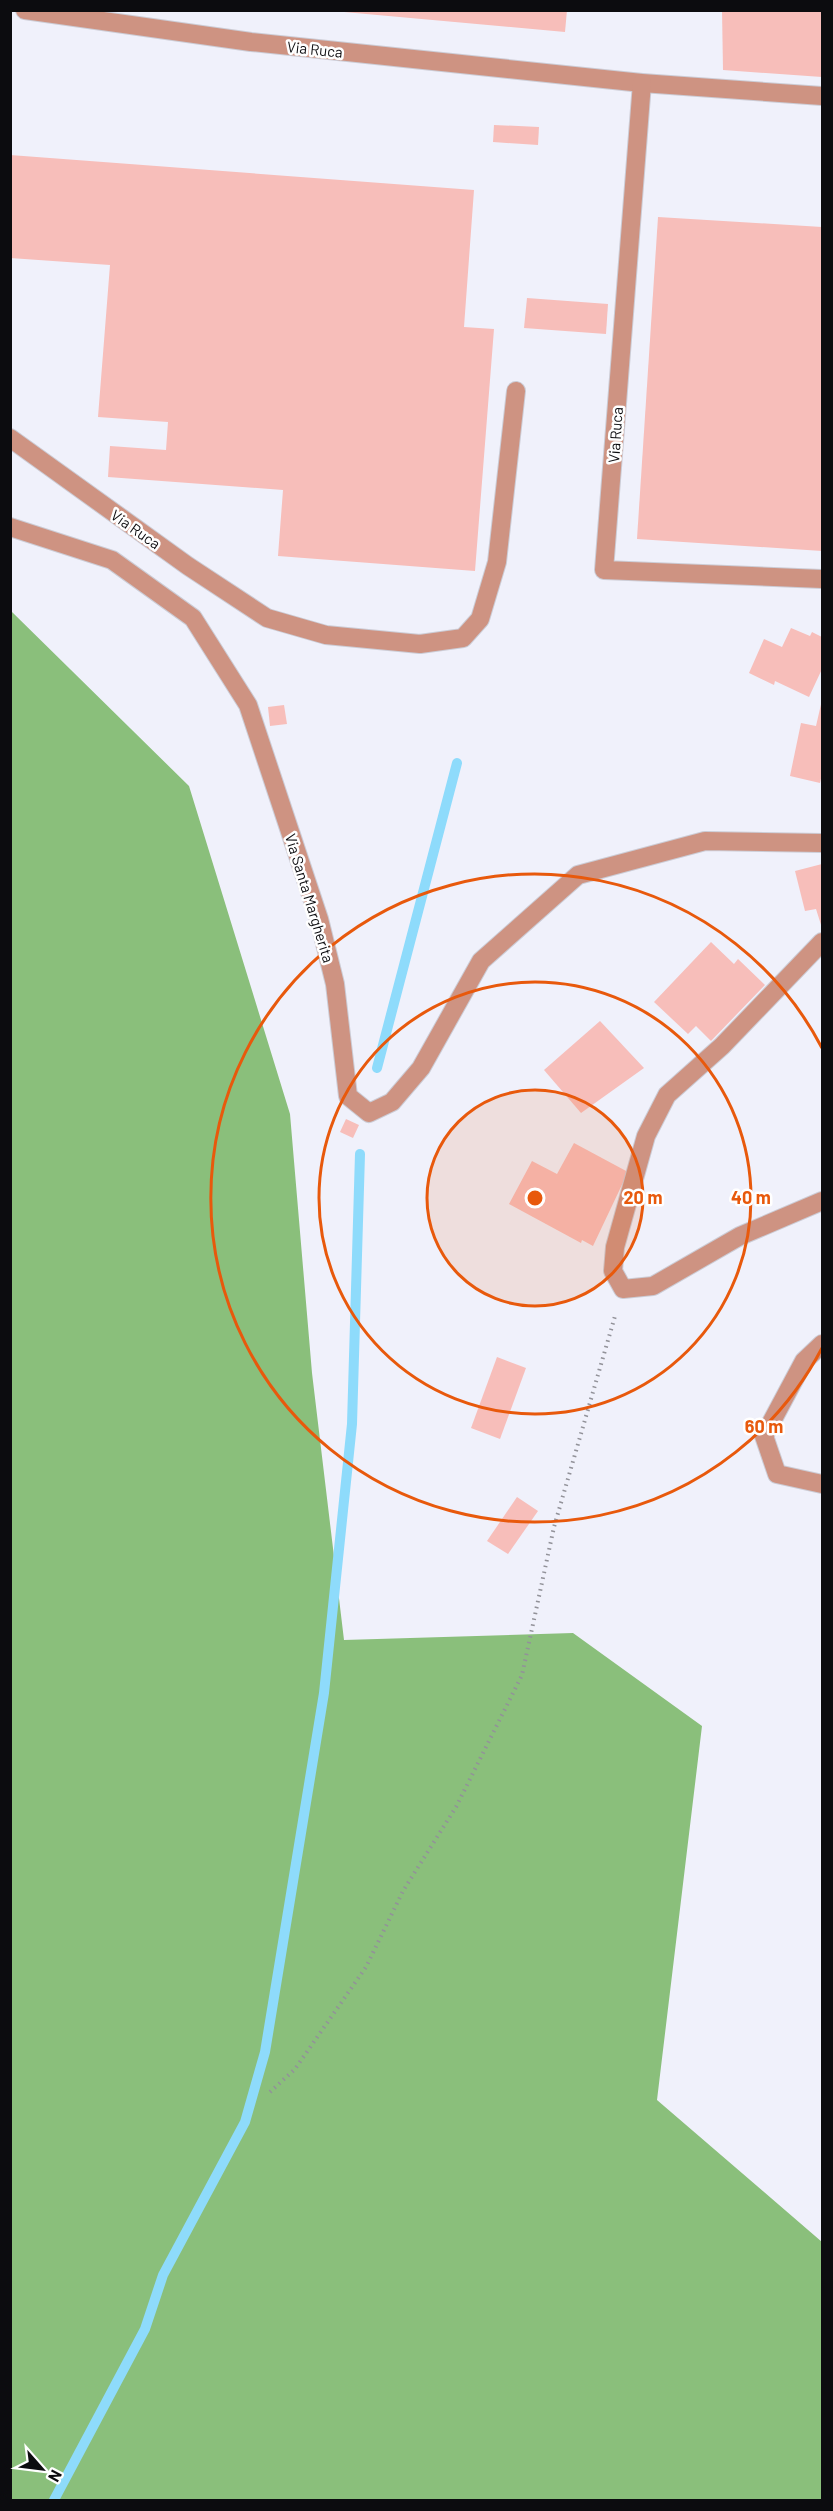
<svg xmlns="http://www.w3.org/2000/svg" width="833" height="2511" font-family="Barlow,sans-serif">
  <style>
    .forest { fill: #8abf7b }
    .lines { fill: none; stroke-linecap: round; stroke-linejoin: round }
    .stream { stroke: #8edbfb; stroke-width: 10 }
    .building { fill: #f7beba }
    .minor-casing { stroke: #ccccd5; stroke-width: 20 }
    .path { stroke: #929299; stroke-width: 4; stroke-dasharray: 1.5 4.5; stroke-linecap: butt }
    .minor { stroke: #ce9382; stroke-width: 18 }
    .ring { fill: none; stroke: #e8590c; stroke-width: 3 }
    .labels { text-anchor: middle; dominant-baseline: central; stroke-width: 5; stroke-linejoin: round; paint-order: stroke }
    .street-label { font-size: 15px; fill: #0c0c0f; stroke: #fff }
    .centre { fill: #e8590c; stroke: #fff; stroke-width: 3 }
    .ring-label { font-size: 18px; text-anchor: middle; font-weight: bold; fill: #e8590c; stroke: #fff; stroke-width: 5; stroke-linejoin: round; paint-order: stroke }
  </style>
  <rect width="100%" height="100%" fill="#f0f1fb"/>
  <path class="forest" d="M11,611l178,175 101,328 22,259 32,267 229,-7 129,93 -45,374 165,142v258h-811z"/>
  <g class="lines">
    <g class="stream">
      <path d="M377,1068l80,-305"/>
      <path d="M54,2500l91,-171 18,-54 82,-153 20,-70 59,-359 28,-269 8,-270"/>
    </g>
  </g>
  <g class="building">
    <path d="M322,10h245l-2,22z"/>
    <path d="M722,10h100v67l-99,-7z"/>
    <path d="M494,125l45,2 -1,18 -45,-3z"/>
    <path d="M10,155l464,35 -10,137 30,2 -19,242 -197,-15 5,-66 -175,-13 2,-31 56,4 2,-28 -70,-5 12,-152 -100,-7z"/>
    <path d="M658,217l164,10v324l-185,-12z"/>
    <path d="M527,298l81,6 -2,30 -82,-6z"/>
    <path d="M791,628l19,8 2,-4 10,5v32l-13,28 -34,-16 -1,4 -25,-12 15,-34 18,8z"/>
    <path d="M822,700v74l-2,9 -30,-7 11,-53 15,3z"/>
    <path d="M284,705l3,19 -17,2 -2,-19z"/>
    <path d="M822,864v64l-6,-19 -11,2 -10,-40z"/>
    <path d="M711,942l23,22 4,-5 27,26 -54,56 -15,-15 -8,8 -34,-32z"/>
    <path d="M600,1021l44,47 -63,45 -37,-43z"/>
    <path d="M346,1119l13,6 -6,13 -13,-6z"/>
    <path d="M574,1143l54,29 -35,74 -11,-6 -1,3 -72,-39 23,-43 25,13z"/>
    <path d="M497,1357l29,11 -26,71 -29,-11z"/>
    <path d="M517,1497l21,14 -30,43 -21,-13z"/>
  </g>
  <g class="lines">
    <defs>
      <g id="minor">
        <path d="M25,10l226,32 391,41 180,13"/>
        <path d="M642,83l-38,487 218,9"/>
        <path d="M10,438l178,128 79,52 59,17 94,9 43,-6 17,-19 17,-57 19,-171"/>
        <path d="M10,527l102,33 81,58 55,87 71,214 16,65 13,112 21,17 23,-11 29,-34 60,-107 97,-86 127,-34 117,2"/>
        <path d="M822,942l-100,104 -55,49 -21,41 -31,111 -2,24 10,18 30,-3 87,-50 82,-35"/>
        <path d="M822,1344l-18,17 -40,75 13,38 45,10"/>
      </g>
    </defs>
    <use href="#minor" class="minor-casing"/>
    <path class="path" d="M270,2092l25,-23 71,-102 37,-76 53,-84 66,-132 32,-148 61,-211"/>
    <use href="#minor" class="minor"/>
  </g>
  <circle cx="535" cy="1198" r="108" fill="#e8590c" fill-opacity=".12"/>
  <g class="ring">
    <circle cx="535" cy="1198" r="108"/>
    <circle cx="535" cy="1198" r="216"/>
    <path d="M822 1348A324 324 0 1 1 822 1048"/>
  </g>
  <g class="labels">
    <g class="street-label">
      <text transform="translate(315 49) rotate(6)">Via Ruca</text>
      <text transform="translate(615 435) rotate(-86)">Via Ruca</text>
      <text transform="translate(136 529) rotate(35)">Via Ruca</text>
      <text transform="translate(310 898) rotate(73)">Via Santa Margherita</text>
    </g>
  </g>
  <circle cx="535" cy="1198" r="9" class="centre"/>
  <g class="ring-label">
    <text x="643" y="1204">20 m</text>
    <text x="751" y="1204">40 m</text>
    <text x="764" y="1433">60 m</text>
  </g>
  <rect width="833" height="2511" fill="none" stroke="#0c0c0f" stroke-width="24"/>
  <g transform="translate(42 2469) rotate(118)" stroke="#ffffff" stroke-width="4.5" paint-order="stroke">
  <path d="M0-4.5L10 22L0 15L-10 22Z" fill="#0c0c0f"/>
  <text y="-9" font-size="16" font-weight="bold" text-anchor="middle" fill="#0c0c0f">N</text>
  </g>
</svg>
